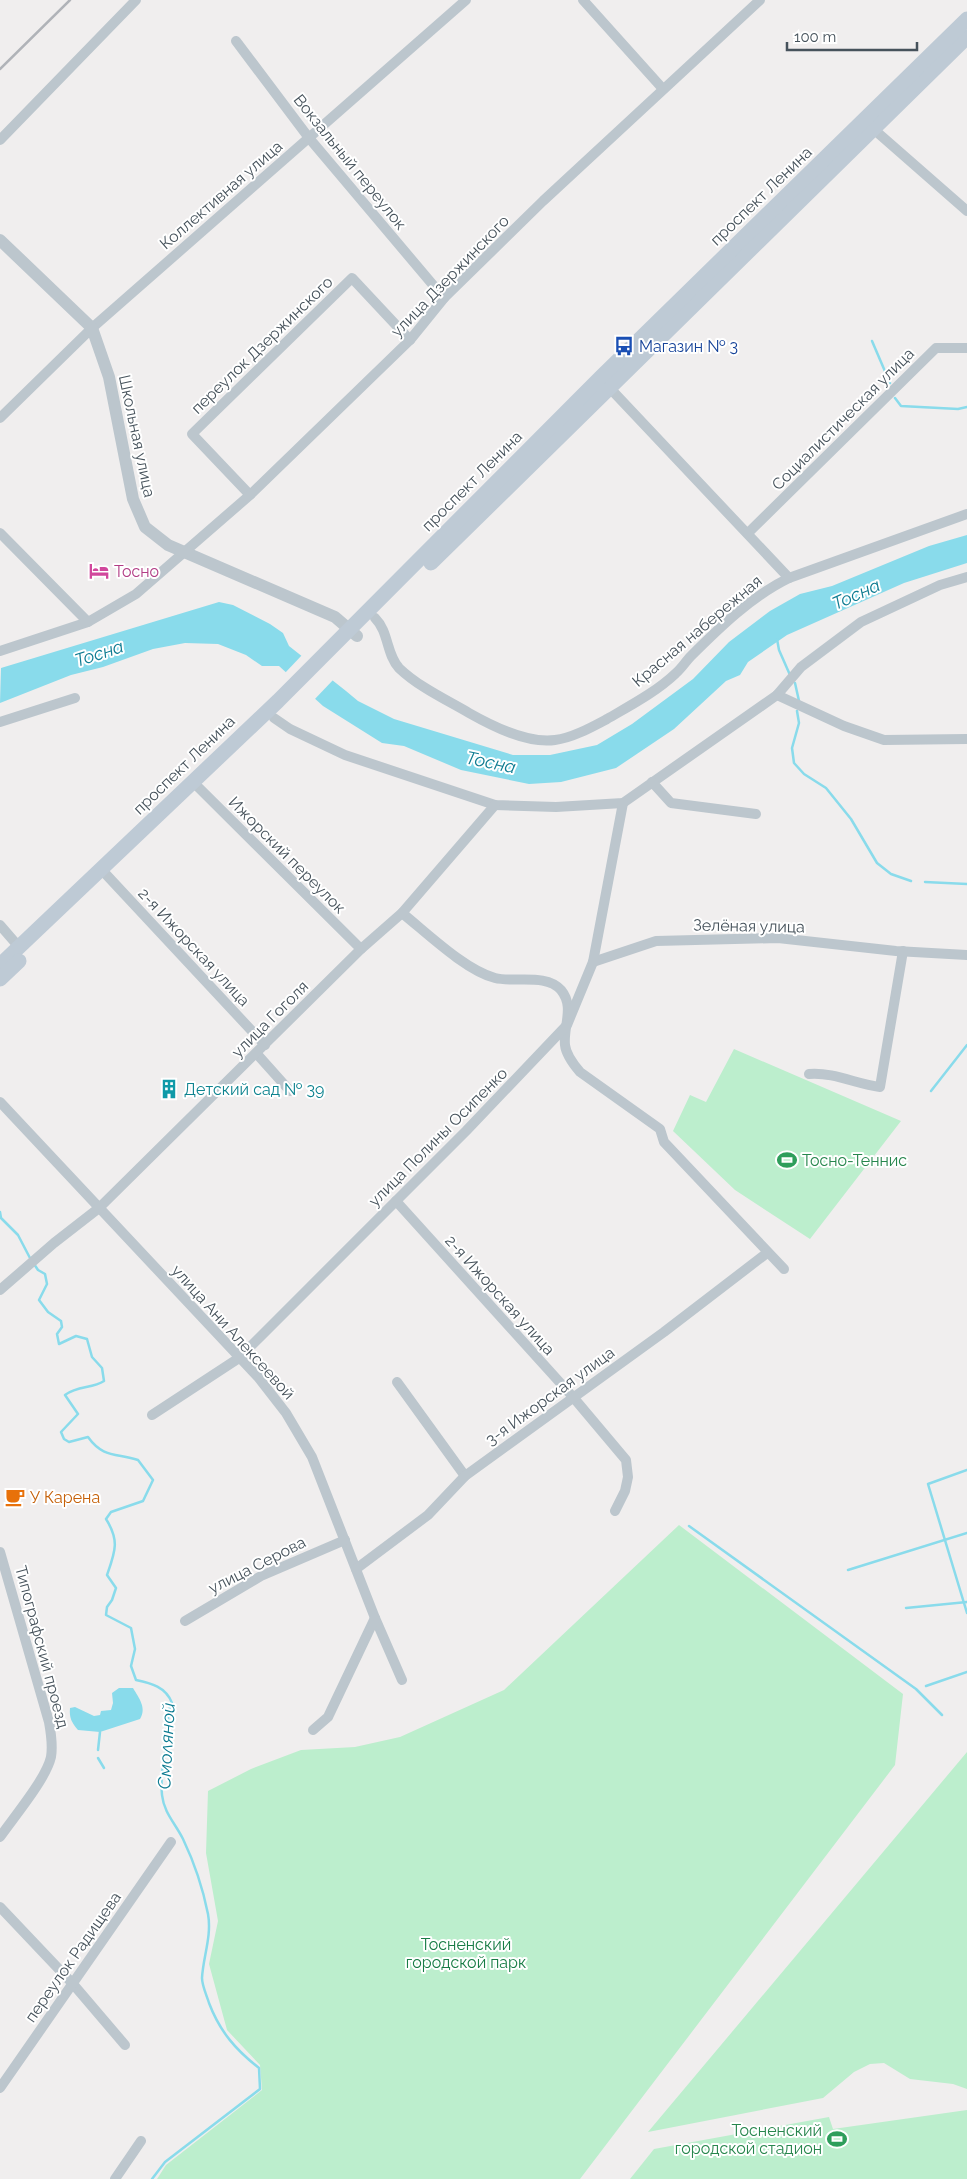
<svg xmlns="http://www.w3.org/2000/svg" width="967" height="2179" font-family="Raleway,sans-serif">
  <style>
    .green { fill: #bceecd }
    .water { fill: #89dbeb }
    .pier { fill: #f0eeee }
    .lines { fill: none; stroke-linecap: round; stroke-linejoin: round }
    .stream { stroke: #89dbeb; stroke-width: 2.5 }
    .minor { stroke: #bcc6cd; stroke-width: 10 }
    .tertiary { stroke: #bcc6cd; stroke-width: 12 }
    .secondary { stroke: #becad5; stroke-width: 15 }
    .rail { stroke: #b0b3b8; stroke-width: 2.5 }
    .labels { text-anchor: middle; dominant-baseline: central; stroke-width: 4; stroke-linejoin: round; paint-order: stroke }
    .street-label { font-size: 16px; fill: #46525b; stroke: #fff }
    .transit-label { font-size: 16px; fill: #164399; stroke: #fff; text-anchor: start }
    .hotel-label { font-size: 16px; fill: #b23c85; stroke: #fff; text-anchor: start }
    .culture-label { font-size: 16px; fill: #0d838f; stroke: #fff; text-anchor: start }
    .leisure-label { font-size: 16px; fill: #27864d; stroke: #fff; text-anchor: start }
    .food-label { font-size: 16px; fill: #c56008; stroke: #fff; text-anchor: start }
    .park-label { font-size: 16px; fill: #177c45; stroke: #fff }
    .water-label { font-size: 18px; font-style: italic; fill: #0d7b91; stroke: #fff }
  </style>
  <rect width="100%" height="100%" fill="#f0eeee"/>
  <g class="green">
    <path d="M734,1049l167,72 -91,118 -75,-49 -62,-59 17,-36 16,7z"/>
    <path d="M679,1525l224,169 -8,71 -315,414h-423l9,-14 96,-75 -2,-25 -33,-35 -18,-66 9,-43 -12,-68 2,-62 43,-22 50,-19 54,-3 45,-10 104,-47z"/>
    <path d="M967,1752v337l-14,-5 -43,-5 -26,-16 -14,1 -16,8 -31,26 -175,34z"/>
    <path d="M967,2110v69h-337l24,-30 175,-32 4,12z"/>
  </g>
  <g class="water">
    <path d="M967,535v28l-63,20 -117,52 -39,27 -8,13 -14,6 -52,48 -58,39 -55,14 -32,2 -68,-14 -57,-24 -22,-3 -59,-37 -44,-40h-17l-16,-11 -28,-11 -33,-1 -32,6 -50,18 -32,8 -71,28 1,-35 218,-66 14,3 37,19 13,9 6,13 57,45 12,10 36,18 119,36h37l47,-10 35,-21 61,-45 36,-37 41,-31 30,-17 32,-8 97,-40z"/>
    <path d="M119,1688h14c6,10 14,20 7,31l-40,13 -22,-2c-6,-7 -9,-12 -8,-22l5,-1 19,9 6,-1 1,-4 10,-1 2,-7 -1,-10z"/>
  </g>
  <path class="pier" d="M303,654l31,25 -21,22 -29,-27z"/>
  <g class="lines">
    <g class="stream">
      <path d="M872,341l18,42"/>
      <path d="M895,398l6,8 57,3 9,-2"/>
      <path d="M777,639l2,11 11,25"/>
      <path d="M795,683l4,18"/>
      <path d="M797,711l2,12 -7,25 2,15 10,11 22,14 25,31 26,44 14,11 20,7"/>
      <path d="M925,882l42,2"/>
      <path d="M931,1091l36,-46"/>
      <path d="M0,1212l1,6 17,17 13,25"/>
      <path d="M34,1264l4,6 7,4 2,10 -8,16 9,12 13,9 1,6 -5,7 2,10 17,-8 11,3 5,18 10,11 2,13c-12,8 -26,4 -39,14l13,19 -17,18 3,7 5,3 19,-5c15,21 28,16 50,23l15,20 -10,21 -32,11 -5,7c14,22 9,33 1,56l9,13 -4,12 -5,7 -1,8 25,13 4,21 -4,17 5,14c15,3 30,7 36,23 -7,11 -2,20 -4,32 -3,22 -8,38 -6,60 2,18 13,28 21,44 11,23 20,50 25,75 4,22 -5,43 -6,64 0,8 5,18 7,25 11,29 27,47 50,65l1,21 -95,73 -13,17"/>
      <path d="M967,1470l-39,14 39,129"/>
      <path d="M689,1526l227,163 26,26"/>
      <path d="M848,1570l119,-37"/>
      <path d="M906,1608l61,-6"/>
      <path d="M926,1686l41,-14"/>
      <path d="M98,1750l2,-18"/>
      <path d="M98,1758l6,10"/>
    </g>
    <g class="minor">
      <path d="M583,0l80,89"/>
      <path d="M236,41l73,97 135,160"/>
      <path d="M870,126l97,85"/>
      <path d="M0,140l136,-140"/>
      <path d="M606,384l183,194"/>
      <path d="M0,418l92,-90 374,-328"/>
      <path d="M250,495l-58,-61 160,-156 58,62"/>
      <path d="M0,533l88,89"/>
      <path d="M748,533l188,-185h31"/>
      <path d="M375,618c14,14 11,36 24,50 20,19 46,31 70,45 23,13 58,31 86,27 17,-2 37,-13 52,-21 24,-14 49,-27 69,-46 6,-5 10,-12 15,-17 29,-29 61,-60 98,-78l178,-64"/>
      <path d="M0,651l88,-29 48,-28 114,-99 160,-155 34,-42 99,-97 217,-201"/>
      <path d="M777,695l67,31 40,14 83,-1"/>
      <path d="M274,718l16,11 55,26 150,50 61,2 67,-4 154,-108 24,-28 60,-45 79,-37 27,-8"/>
      <path d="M0,722l75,-24"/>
      <path d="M192,781l169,168"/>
      <path d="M652,782l19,21 85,11"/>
      <path d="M101,869l164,176"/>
      <path d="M402,913c25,20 63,57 93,65 20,5 51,-5 66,12 14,17 2,36 4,55 1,10 9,20 15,27l80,57 4,13 120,127"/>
      <path d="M0,925l19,22"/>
      <path d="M593,962l63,-21 122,-3 118,13 71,4"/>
      <path d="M257,1054l33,37"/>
      <path d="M809,1074c25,-2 47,10 71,13l23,-136"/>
      <path d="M0,1102l258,275 28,36 26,44 63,161 27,62"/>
      <path d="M396,1201l177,196 53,63 2,17 -3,14 -10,20"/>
      <path d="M0,1290l54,-47 45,-35 262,-259 41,-36 93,-108"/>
      <path d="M397,1382l68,94"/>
      <path d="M152,1415l87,-57 227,-227 101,-106 26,-63 30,-159"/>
      <path d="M0,1552l49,170c2,11 4,23 2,35 -5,22 -37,60 -51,80"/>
      <path d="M356,1569l72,-54 37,-39 199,-144 103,-79"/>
      <path d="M185,1621l76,-45 84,-36"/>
      <path d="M313,1730l15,-13 47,-99"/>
      <path d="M0,1907l73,77 52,61"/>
      <path d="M0,2088l171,-246"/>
      <path d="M115,2179l26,-38"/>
    </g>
    <path class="tertiary" d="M0,240l92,88 17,49 24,122 12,28 23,18 167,72 22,19"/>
    <g class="secondary">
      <path d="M431,563l536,-526"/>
      <path d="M0,965l278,-264 322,-323 367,-359"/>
      <path d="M0,979l19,-18"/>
    </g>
    <path class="rail" d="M0,69l70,-69"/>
  </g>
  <defs>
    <symbol id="bus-bare" viewBox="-9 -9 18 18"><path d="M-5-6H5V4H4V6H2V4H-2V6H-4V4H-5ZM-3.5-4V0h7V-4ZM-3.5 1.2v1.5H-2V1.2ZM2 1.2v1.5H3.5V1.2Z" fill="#1a4fb4" stroke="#fff" stroke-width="2.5" paint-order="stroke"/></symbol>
    <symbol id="hotel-bare" viewBox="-9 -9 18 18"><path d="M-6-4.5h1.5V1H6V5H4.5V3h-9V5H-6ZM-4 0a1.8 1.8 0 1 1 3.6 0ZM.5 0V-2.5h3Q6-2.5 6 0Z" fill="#d1479c" stroke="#fff" stroke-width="2.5" paint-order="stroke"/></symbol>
    <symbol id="building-bare" viewBox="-9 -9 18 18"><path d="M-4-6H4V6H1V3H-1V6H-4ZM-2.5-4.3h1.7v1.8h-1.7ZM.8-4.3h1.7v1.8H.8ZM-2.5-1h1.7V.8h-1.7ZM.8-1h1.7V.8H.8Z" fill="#0f9aa8" stroke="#fff" stroke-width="2.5" paint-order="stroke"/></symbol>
    <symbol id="stadium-bare" viewBox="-9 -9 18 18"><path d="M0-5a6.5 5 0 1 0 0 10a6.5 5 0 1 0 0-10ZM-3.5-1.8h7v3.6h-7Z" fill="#2e9e5b" stroke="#fff" stroke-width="2.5" paint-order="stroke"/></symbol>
    <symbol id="cafe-bare" viewBox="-9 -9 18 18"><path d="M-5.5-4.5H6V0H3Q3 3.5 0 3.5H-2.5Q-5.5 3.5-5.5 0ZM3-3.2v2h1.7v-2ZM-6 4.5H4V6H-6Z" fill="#e8710a" stroke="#fff" stroke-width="2.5" paint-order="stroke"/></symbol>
  </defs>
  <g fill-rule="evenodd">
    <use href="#bus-bare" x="610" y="332" width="28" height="28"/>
    <use href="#hotel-bare" x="85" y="557" width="28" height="28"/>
    <use href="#building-bare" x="155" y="1075" width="28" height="28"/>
    <use href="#stadium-bare" x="773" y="1146" width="28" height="28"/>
    <use href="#cafe-bare" x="1" y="1483" width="28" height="28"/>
    <use href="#stadium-bare" x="823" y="2125" width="28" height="28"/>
  </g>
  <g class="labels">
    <g class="street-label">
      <text transform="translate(350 162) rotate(51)">Вокзальный переулок</text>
      <text transform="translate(221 195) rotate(-41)">Коллективная улица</text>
      <text transform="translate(761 196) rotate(-44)">проспект Ленина</text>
      <text transform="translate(450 276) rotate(-46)">улица Дзержинского</text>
      <text transform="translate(262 345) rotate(-44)">переулок Дзержинского</text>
      <text transform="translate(843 419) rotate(-45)">Социалистическая улица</text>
      <text transform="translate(137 436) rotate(78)">Школьная улица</text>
      <text transform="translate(472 481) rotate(-45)">проспект Ленина</text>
      <text transform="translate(697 631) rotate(-40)">Красная набережная</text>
      <text transform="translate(184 765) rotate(-44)">проспект Ленина</text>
      <text transform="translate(287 855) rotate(45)">Ижорский переулок</text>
      <text transform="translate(749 926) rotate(1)">Зелёная улица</text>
      <text transform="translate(194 947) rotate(47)">2-я Ижорская улица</text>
      <text transform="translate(270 1019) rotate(-45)">улица Гоголя</text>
      <text transform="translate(438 1137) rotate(-45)">улица Полины Осипенко</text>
      <text transform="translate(500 1295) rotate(48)">2-я Ижорская улица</text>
      <text transform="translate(233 1332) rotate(48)">улица Ани Алексеевой</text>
      <text transform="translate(550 1396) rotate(-36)">3-я Ижорская улица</text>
      <text transform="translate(257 1565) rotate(-27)">улица Серова</text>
      <text transform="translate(42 1647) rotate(75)">Типографский проезд</text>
      <text transform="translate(73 1957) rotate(-55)">переулок Радищева</text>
    </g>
    <g class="transit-label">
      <text x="639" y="346">Магазин № 3</text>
    </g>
    <g class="hotel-label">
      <text x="114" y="571">Тосно</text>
    </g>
    <g class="culture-label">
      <text x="184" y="1089">Детский сад № 39</text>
    </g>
    <g class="leisure-label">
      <text x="802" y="1160">Тосно-Теннис</text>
      <text x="822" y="2130" text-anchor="end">Тосненский<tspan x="822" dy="18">городской стадион</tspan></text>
    </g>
    <g class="food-label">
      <text x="30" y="1497">У Карена</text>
    </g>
    <g class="park-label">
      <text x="466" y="1944">Тосненский<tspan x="466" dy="18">городской парк</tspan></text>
    </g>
    <g class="water-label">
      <text transform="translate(856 594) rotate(-24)">Тосна</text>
      <text transform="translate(99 653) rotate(-18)">Тосна</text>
      <text transform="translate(491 762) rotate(12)">Тосна</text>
      <text transform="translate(166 1746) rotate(-87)">Смоляной</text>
    </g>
  </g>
  <path d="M787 42v8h130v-8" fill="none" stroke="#46525b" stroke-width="2.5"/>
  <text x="794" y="42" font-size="15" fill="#46525b" stroke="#ffffff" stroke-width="4" paint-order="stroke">100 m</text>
</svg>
